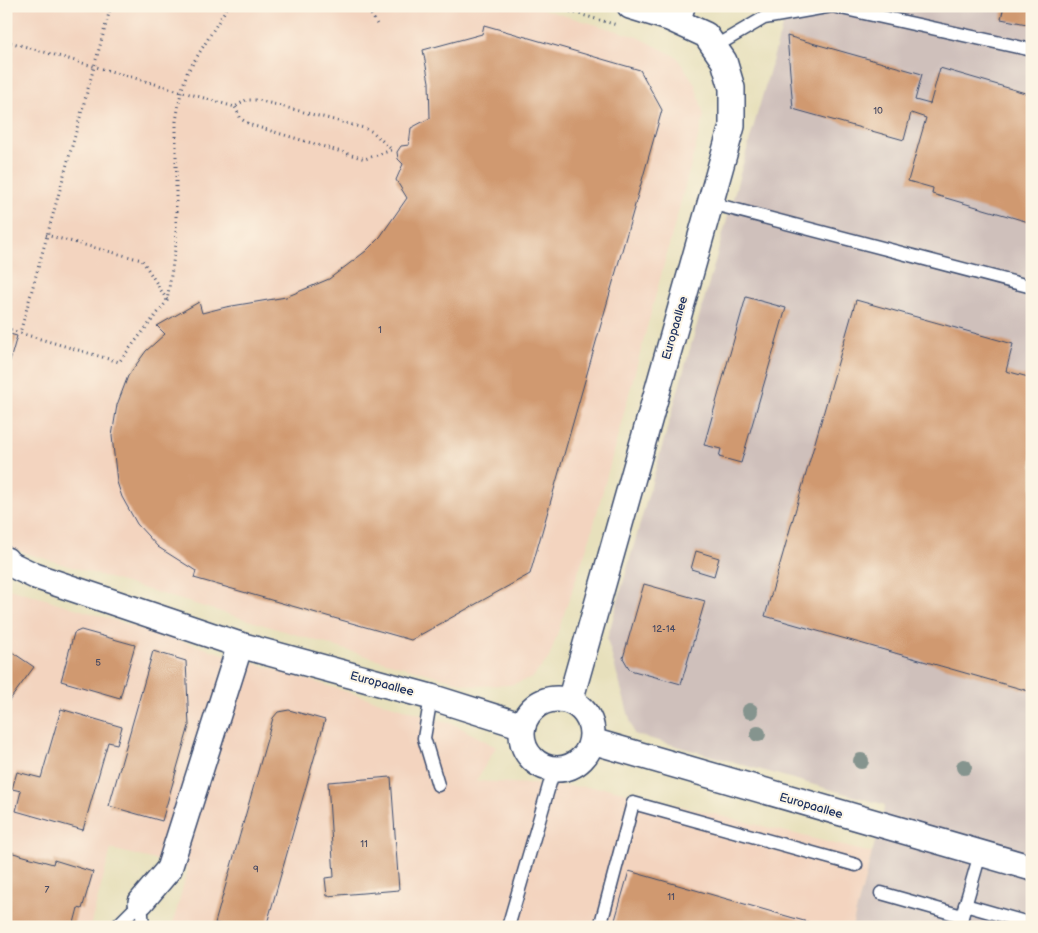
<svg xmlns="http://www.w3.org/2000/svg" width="1038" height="933" font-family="'Balsamiq Sans',sans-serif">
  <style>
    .built { fill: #f3d4bf }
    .industrial { fill: #cfc0bb }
    .building { fill: #d09970 }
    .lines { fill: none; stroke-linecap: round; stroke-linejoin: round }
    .lane-casing { stroke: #3a4a6c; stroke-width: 15 }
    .street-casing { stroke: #3a4a6c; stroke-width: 28 }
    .path { stroke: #3a4a6c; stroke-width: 3; stroke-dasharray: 1 4; stroke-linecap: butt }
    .lane { stroke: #fff; stroke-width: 12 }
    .street { stroke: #fff; stroke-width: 25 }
    .tree { fill: #85948e }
    .labels { text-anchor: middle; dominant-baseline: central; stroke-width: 4; stroke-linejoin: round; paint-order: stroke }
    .number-label { font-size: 10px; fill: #484a62 }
    .street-label { font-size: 12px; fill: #1b2f5e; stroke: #fcf5e5 }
  </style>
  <rect width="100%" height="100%" fill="#fcf5e5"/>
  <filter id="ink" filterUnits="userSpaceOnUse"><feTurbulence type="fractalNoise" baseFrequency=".02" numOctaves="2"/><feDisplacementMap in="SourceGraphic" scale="10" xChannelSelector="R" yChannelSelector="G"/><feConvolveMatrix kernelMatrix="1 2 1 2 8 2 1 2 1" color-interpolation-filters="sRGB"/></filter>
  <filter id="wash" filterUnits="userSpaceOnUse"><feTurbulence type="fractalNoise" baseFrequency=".0096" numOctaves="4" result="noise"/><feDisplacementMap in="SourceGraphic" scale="20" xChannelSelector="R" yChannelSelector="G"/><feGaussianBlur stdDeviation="1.12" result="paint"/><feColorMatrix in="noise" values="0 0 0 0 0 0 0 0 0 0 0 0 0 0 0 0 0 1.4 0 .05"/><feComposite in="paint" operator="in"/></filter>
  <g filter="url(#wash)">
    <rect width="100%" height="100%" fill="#e7e0bc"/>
    <g class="built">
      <path d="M6,6h526l106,31 39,20 18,27 9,32 -113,419 -42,123 -17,20 -22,7 -37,1 -80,-22 -387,-117z"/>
      <path d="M6,587l450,138 40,22 -20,34 131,7 265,65 -20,74h-680l16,-59 -77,-19 -21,78h-84z"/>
    </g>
    <path class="industrial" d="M788,6l109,2 1,-2h134v921h-180l33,-122 -251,-71 -27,-95z"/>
    <g id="blocks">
      <g class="building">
        <path d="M1004,6h28v19l-31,-6z"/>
        <path d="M484,25l156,45 22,40 -132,464 -119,66 -217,-62 2,-7 -38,-24 -21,-23 -15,-27 -5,-15 -5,-46 5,-31 11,-29 18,-25 19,-17 -8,-8 42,-24 3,11 24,-6 60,-10 43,-18 37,-28 14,-14 27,-39 -11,-18 7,-16 -5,-5 -1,-7 4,-6 8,-1 2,-17 19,-10 -1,-36 -6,-32 59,-16z"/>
        <path d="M787,36l135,38 -7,26 15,4 10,-36 92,27v128l-100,-29 1,-6 -25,-7 18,-63 -15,-5 -7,27 -111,-31z"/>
        <path d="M746,297l40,11 -45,155 -22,-6 2,-8 -17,-4z"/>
        <path d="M856,300l157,44 -7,27 26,7v314l-267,-76z"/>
        <path d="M6,333l11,3 -10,35h-1z"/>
        <path d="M696,551l23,7 -5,18 -23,-7z"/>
        <path d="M644,584l61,17 -24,83 -51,-14 -7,-12z"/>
        <path d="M81,630l54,15 -15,53 -59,-17 13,-48z"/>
        <path d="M6,648l28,19 -28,38z"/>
        <path d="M153,651l33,10 3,65 -27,95 -53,-15z"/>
        <path d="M61,709l61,18 -5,17 -9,-2 -25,88 -67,-19 5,-20 -9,-2 5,-17 24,6z"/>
        <path d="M289,710l36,10 -59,207h-35l-16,-4 58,-205 5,-6z"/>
        <path d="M391,777l8,113 -72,6 -2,-18 9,-1 -6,-95z"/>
        <path d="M6,851l47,13 1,-4 39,12 -11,37 -4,-1 -5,19h-67z"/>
        <path d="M629,871l182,52 -1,4h-197z"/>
      </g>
    </g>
  </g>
  <g filter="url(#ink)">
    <use href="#blocks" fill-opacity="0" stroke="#3a4a6c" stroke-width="1"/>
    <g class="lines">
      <defs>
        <g id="lane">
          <path d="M683,25l6,-19"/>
          <path d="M714,47l50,-29 68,-12 200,44"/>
          <path d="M710,203l322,84"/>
          <path d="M431,697l-7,41 14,47"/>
          <path d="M881,893l81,23"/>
          <path d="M141,902l2,25"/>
          <path d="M965,905l67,19"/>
          <path d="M116,927l25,-25"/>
          <path d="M508,927l46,-158"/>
          <path d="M600,927l33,-124 223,62"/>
          <path d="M959,927l21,-73"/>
        </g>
        <g id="street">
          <path d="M6,560l2,3 27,13 205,69 191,52 92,29"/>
          <circle cx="557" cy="734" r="35"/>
          <path d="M570,701l162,-575v-38l-8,-27 -18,-26 -37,-17 -39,-12"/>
          <path d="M592,741l440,127"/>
          <path d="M141,902l28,-33 71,-224"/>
        </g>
      </defs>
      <use href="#lane" class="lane-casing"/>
      <use href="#street" class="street-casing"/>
      <g class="path">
        <path d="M111,6l-91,327 99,29 48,-61 9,-58v-122l5,-29 6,-19 41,-67"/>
        <path d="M366,6l12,20"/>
        <path d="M551,6l66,19"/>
        <path d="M6,41l229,66 11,-7h12l106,28 9,4 19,18 -27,9 -114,-34 -10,-6 -6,-12"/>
        <path d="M46,235l96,25 25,40"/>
        <path d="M6,328l14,5"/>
      </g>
      <use href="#lane" class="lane"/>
      <use href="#street" class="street"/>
    </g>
    <g class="tree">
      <circle cx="750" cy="711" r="8"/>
      <circle cx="758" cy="734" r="8"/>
      <circle cx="861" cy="761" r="8"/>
      <circle cx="964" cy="767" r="8"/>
    </g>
  </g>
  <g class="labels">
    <g class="number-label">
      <text x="878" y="111">10</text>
      <text x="380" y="330">1</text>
      <text x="664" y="629">12-14</text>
      <text x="98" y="663">5</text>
      <text x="364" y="844">11</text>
      <text x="256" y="869">9</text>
      <text x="47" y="890">7</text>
      <text x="671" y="897">11</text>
    </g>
    <g class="street-label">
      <text transform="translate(675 328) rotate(-74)">Europaallee</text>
      <text transform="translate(382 684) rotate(15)">Europaallee</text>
      <text transform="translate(811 806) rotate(16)">Europaallee</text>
    </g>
  </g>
  <rect width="1038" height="933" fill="none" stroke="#fcf5e5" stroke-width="25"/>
</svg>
